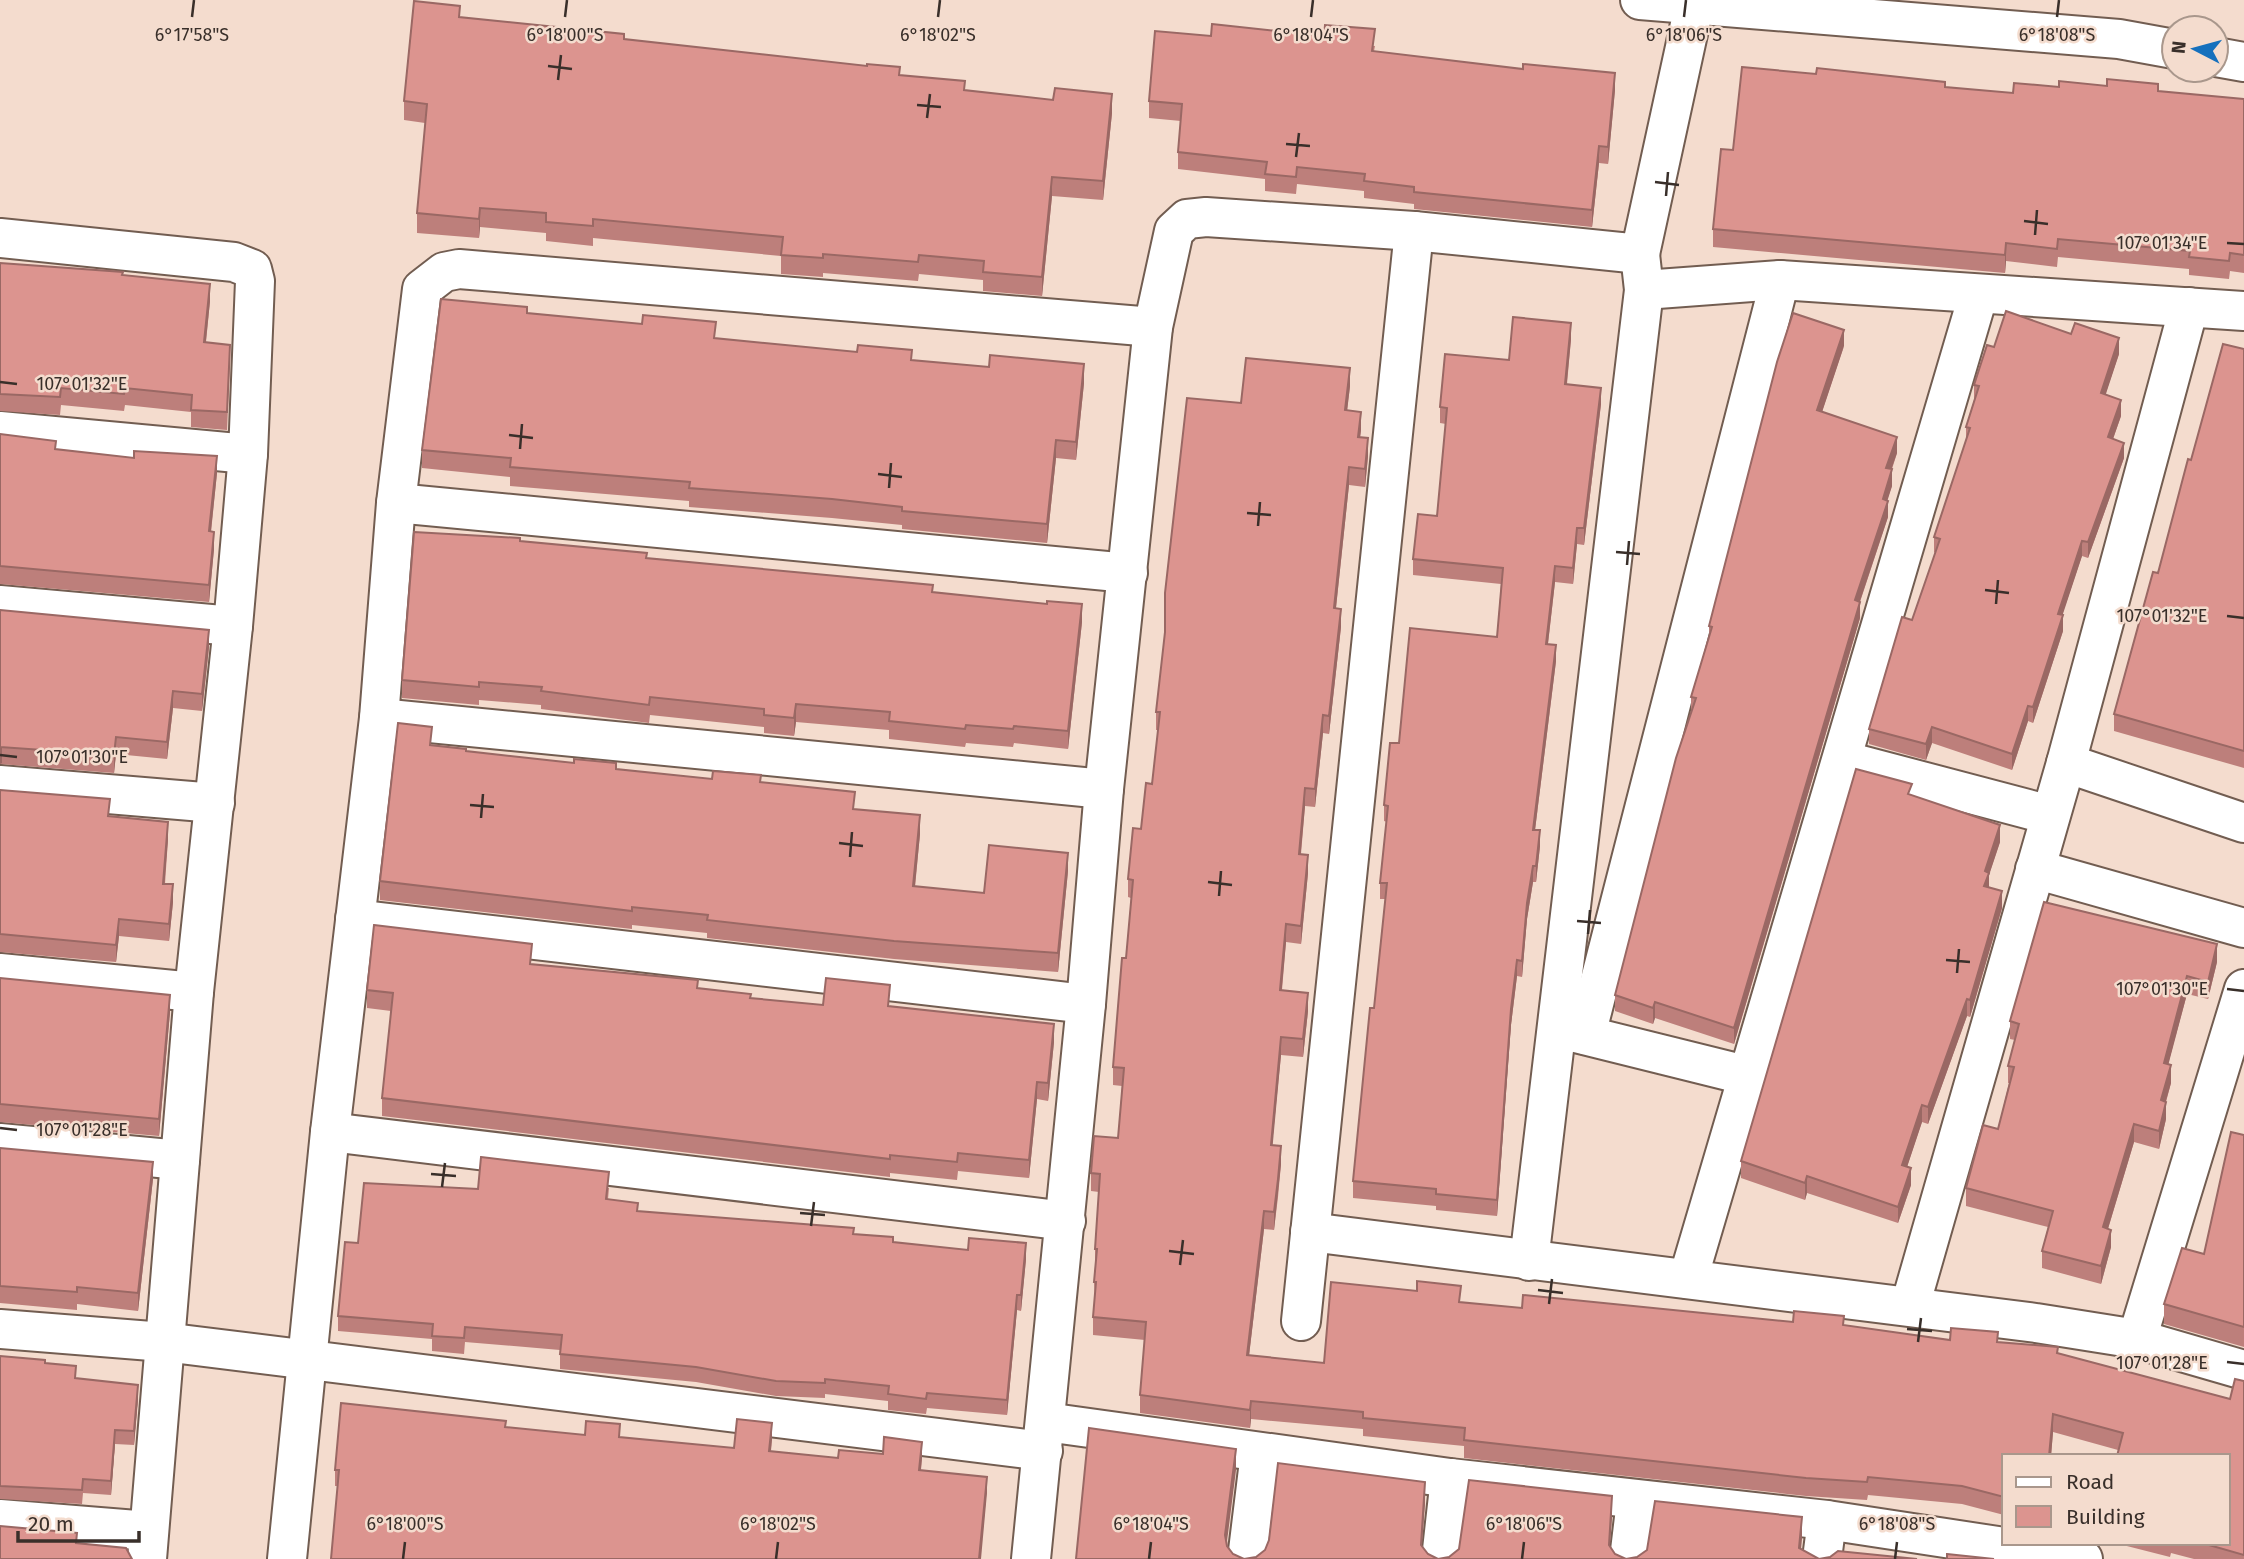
<svg xmlns="http://www.w3.org/2000/svg" width="2244" height="1559" font-family="'Fira Sans',sans-serif">
  <style>
    .lines { fill: none; stroke-linecap: round; stroke-linejoin: round }
    .minor-casing { stroke: #725d51; stroke-width: 42 }
    .minor { stroke: #fff; stroke-width: 38 }
    .wall { fill: #bd7f7b }
    .shaded-wall { fill: #9a6864 }
    .building { fill: #dc948f; stroke: #9a6864; stroke-width: 2 }
    .ticks { fill: none; stroke: #392f2a; stroke-width: 2.5 }
    .ticks-label { font-size: 18px; text-anchor: middle; fill: #392f2a; stroke: #f4dcce; stroke-width: 5; stroke-linejoin: round; paint-order: stroke }
  </style>
  <rect width="100%" height="100%" fill="#f4dcce"/>
  <g class="lines">
    <defs>
      <g id="minor">
        <path d="M1640,0l479,39 55,10"/>
        <path d="M2216,57l28,5"/>
        <path d="M0,238l234,24 18,7 3,12 -7,173 -15,172 -39,366 -47,567"/>
        <path d="M1644,290l136,-10 464,31"/>
        <path d="M0,431l248,23"/>
        <path d="M396,503l732,70"/>
        <path d="M0,605l233,21"/>
        <path d="M379,718l725,71"/>
        <path d="M1842,760l208,55"/>
        <path d="M2066,763l178,60"/>
        <path d="M0,785l215,18"/>
        <path d="M2035,869l209,59"/>
        <path d="M355,919l731,85"/>
        <path d="M0,973l194,19"/>
        <path d="M1560,1029l189,47"/>
        <path d="M1586,1035l194,-755"/>
        <path d="M330,1132l736,89"/>
        <path d="M0,1143l180,17"/>
        <path d="M1310,1232l726,91 101,16 107,31"/>
        <path d="M1529,1261l115,-971 -4,-36"/>
        <path d="M1688,1279l290,-983"/>
        <path d="M1910,1306l156,-543 123,-456"/>
        <path d="M1301,1321l113,-1090"/>
        <path d="M0,1329l164,13 879,109"/>
        <path d="M2137,1339l107,-350"/>
        <path d="M1046,1422l404,56 377,42 256,39"/>
        <path d="M0,1519l149,12"/>
        <path d="M287,1559l43,-427 49,-414 17,-215 26,-214 22,-17 15,-3 694,58"/>
        <path d="M1031,1559l55,-555 18,-215 49,-462 21,-96 13,-12 19,-2 208,14 226,23 54,-248"/>
        <path d="M1247,1559l13,-106"/>
        <path d="M1441,1559l9,-81"/>
        <path d="M1629,1559l7,-58"/>
        <path d="M1822,1559l5,-39"/>
      </g>
    </defs>
    <use href="#minor" class="minor-casing"/>
    <use href="#minor" class="minor"/>
  </g>
  <g class="wall">
    <path d="M460,17l440,58 65,15 147,23 -9,87 -51,-4 -10,100 -59,-5v-11l-64,-6 -1,7 -95,-8v4l-42,-3v-18l-188,-18v8l-47,-5v-8l-66,-6 -1,11 -62,-5v-20l8,-90 -21,-3v-19z"/>
    <path d="M1211,36l164,10 -1,5 241,39 -7,74 -9,-1 -7,64 -178,-18v-5l-50,-6v-7l-67,-7 -1,10 -31,-3v-12l-87,-10v-17l3,-31 -32,-3v-17z"/>
    <path d="M1945,87l68,6 46,-6 99,4 86,8v174l-14,-2 -1,8 -40,-4v-6l-131,-12 -1,10 -51,-6 -1,12 -292,-26v-18l20,-79z"/>
    <path d="M0,263l123,12 87,26 -4,41 24,20 -3,68 -36,-3v-15l-66,-7 -1,6 -63,-6 -1,10 -60,-4z"/>
    <path d="M527,313l189,26 196,21 172,23 -8,77 -20,-2 -9,85 -145,-14v-4l-70,-7 -143,-11v-6l-179,-15v-9l-88,-9v-18z"/>
    <path d="M1571,339l-4,45 34,20 -17,141 -7,-1 -4,40 -18,-2 -7,62 8,17 -21,169 5,16 -4,36h-3l-6,37 -5,58 -5,-1 -6,49 -14,191 -61,-6v-4l-83,-8v-17l21,-173 11,-109h-5v-16l7,-61 -3,-1v-16l15,-62 98,-106 4,-53 -88,-9v-16l24,-43 9,-92 -6,-1v-16l69,-47z"/>
    <path d="M1844,346l-22,66 75,41 -5,16v17l-5,14 1,17 -28,85v16l-126,426 -79,-26 -2,6 -38,-13v-16l76,-283v-15l18,-61v-10z"/>
    <path d="M1994,347l125,7 -14,41 16,21 -8,23 11,19 -36,100 -6,-2 -20,59 1,16 -30,92 -5,-2 -16,49 -80,-27 -6,17 -57,-16v-15l43,-109 23,-67 -1,-1v-15l32,-95v-15l8,-27v-15z"/>
    <path d="M2244,349v419l-130,-37v-17l44,-141 33,-113z"/>
    <path d="M1350,386l-3,25 14,19 -1,7 8,19 -3,31 -16,-2 -13,123 5,19 -12,107 -6,-1 -8,74 -10,-1 -4,48 7,19 -7,71 -15,-2 -4,48 26,21 -5,46 -22,-2 -9,90 9,19 -3,33 -4,33 -10,-1 -15,126 75,8 137,-61 61,6 322,17 106,15 48,2 60,11 172,46 14,-18v178h-50l-23,-6 -1,4 -55,-14h113l-110,-93 -65,-18 -2,24h-47v59l-42,-11 -94,-9 -1,5 -61,-4 -342,-38v-12l-101,-10v-7l-112,-10 -1,9 -110,-15v-18l5,-55 -52,-5v-18l2,-17 -1,-18 1,-15v-18l4,-57 -8,-1v-18l27,-35 4,-52 -9,-1v-18l13,-109 5,-60 -3,-1v-18l24,-95 6,-54h-2v-18l85,-309z"/>
    <path d="M0,434l56,16 161,23 -6,59 3,17 -5,53 -209,-18z"/>
    <path d="M520,541l127,17 286,34 149,30 -14,127 -54,-6 -1,4 -47,-4 -1,4 -76,-8v-9l-93,-8 -2,14 -30,-3v-6l-114,-12 -1,8 -108,-14v-4l-62,-5v5l-77,-7v-18z"/>
    <path d="M0,610l209,37 -7,64 -29,-3 -6,51 -51,-5 -2,19 -114,-9z"/>
    <path d="M432,745l34,6 150,18 96,10 49,3 94,27 65,25 -5,53 69,6 84,-22 -10,101 -164,-13 -187,-21v-5l-75,-8v4l-252,-29v-19z"/>
    <path d="M0,790l110,26 58,23 -3,45 8,18 -4,39 -50,-5 -3,26 -116,-10z"/>
    <path d="M1912,795l88,47 -11,33v13l13,20 -32,109 -3,-1 -3,8 -36,100 -6,-2 -15,45 4,18 -13,38 -91,-30 -2,7 -64,-22v-17z"/>
    <path d="M2217,962l-9,37 -21,-5 -19,70 3,19 -5,19v17l-7,30 -25,-7 -26,87 3,18 -10,37 -59,-16v-17l6,-24 -82,-21v-18l32,-59 11,-46h-1v-17l7,-26 -5,-1v-18z"/>
    <path d="M532,964l166,24 53,10 72,7 66,1 165,36 -6,59 -11,-2 -8,79 -71,-7 -1,9 -67,-7v4l-508,-61v-18l9,-87 -24,-3v-18z"/>
    <path d="M0,978l170,34 -11,124 -159,-14z"/>
    <path d="M2244,1135v212l-80,-23v-20l40,-50z"/>
    <path d="M0,1148l153,31 -15,132 -61,-7v6l-77,-7z"/>
    <path d="M609,1188l-1,11 30,12 216,23 39,8 133,17 -5,52 -4,-1 -10,105 -80,-7 -1,6 -38,-4v-9l-63,-7v4l-49,-2 -80,-14 -136,-13v-19l-95,-8 -1,12 -32,-3v-12l-94,-8v-15l20,-73 120,-54z"/>
    <path d="M0,1356l45,7 31,15 62,21 -4,46 -19,-1 -4,51 -28,-2 -1,11 -82,-5z"/>
    <path d="M506,1427l79,8 149,13 38,-9 -1,12 67,7h84l-1,12 66,23 -652,-7v-16z"/>
  </g>
  <g class="shaded-wall">
    <path d="M1615,73v17l-7,74v-17z"/>
    <path d="M1112,94v19l-9,87v-19z"/>
    <path d="M1599,146v17l-7,64v-17z"/>
    <path d="M1052,177v19l-10,100v-19z"/>
    <path d="M480,208v19l-1,11v-19z"/>
    <path d="M2006,243v18l-1,12v-18z"/>
    <path d="M210,284v17l-6,58v-17z"/>
    <path d="M1571,323v16l-6,62v-17z"/>
    <path d="M1844,330v16l-27,81v-17z"/>
    <path d="M2119,338v16l-18,55v-16z"/>
    <path d="M1084,364v19l-8,77v-18z"/>
    <path d="M1350,368v18l-5,42v-18z"/>
    <path d="M1601,388v16l-17,141v-17z"/>
    <path d="M2121,400v16l-13,37v-16z"/>
    <path d="M1361,412v18l-3,25v-18z"/>
    <path d="M1897,437v16l-11,31v-16z"/>
    <path d="M1368,438v18l-3,31v-18z"/>
    <path d="M1056,440v18l-9,85v-19z"/>
    <path d="M2124,443v15l-36,100v-16z"/>
    <path d="M217,456v17l-8,76v-18z"/>
    <path d="M1349,467v18l-15,141v-18z"/>
    <path d="M1892,469v17l-9,29v-16z"/>
    <path d="M1888,501v16l-33,99v-16z"/>
    <path d="M1577,528v16l-4,40v-16z"/>
    <path d="M214,532v17l-5,53v-17z"/>
    <path d="M2082,541v15l-24,73v-15z"/>
    <path d="M1555,566v16l-9,78v-16z"/>
    <path d="M1860,602v16l-126,426v-16z"/>
    <path d="M1082,604v18l-14,127v-18z"/>
    <path d="M1341,609v18l-12,107v-18z"/>
    <path d="M2063,615v16l-30,92v-16z"/>
    <path d="M209,630v17l-7,64v-17z"/>
    <path d="M1556,645v16l-23,185v-16z"/>
    <path d="M173,691v17l-6,51v-17z"/>
    <path d="M796,704v18l-2,14v-18z"/>
    <path d="M2028,706v15l-16,49v-16z"/>
    <path d="M1323,715v18l-8,74v-18z"/>
    <path d="M1932,727v16l-6,17v-16z"/>
    <path d="M116,737v17l-2,19v-18z"/>
    <path d="M2,746v17l-2,1v-17z"/>
    <path d="M1305,788v18l-6,66v-18z"/>
    <path d="M920,815v19l-7,71v-19z"/>
    <path d="M168,822v17l-5,62v-17z"/>
    <path d="M2000,825v17l-11,33v15l-5,13 1,-32z"/>
    <path d="M1540,830v16l-4,36v-16z"/>
    <path d="M1068,853v18l-10,101v-19z"/>
    <path d="M1308,855v18l-7,71v-18z"/>
    <path d="M1533,866v16l-6,37 -5,58v-16l5,-58z"/>
    <path d="M173,884v18l-4,39v-17z"/>
    <path d="M2002,891v17l-32,109v-17z"/>
    <path d="M119,919v17l-3,26v-17z"/>
    <path d="M1286,924v18l-6,66v-18z"/>
    <path d="M2217,944v18l-9,37v-17z"/>
    <path d="M1517,960v16l-6,49 -14,191v-16l14,-191z"/>
    <path d="M2187,976v18l-23,87v-18z"/>
    <path d="M1308,993v18l-5,46v-18z"/>
    <path d="M170,995v17l-11,124v-17z"/>
    <path d="M1967,999v17l-39,108v-17z"/>
    <path d="M1655,1002v16l-2,6v-16z"/>
    <path d="M1054,1024v18l-6,59v-18z"/>
    <path d="M1281,1037v18l-10,108v-18z"/>
    <path d="M2171,1065v18l-10,35v-18z"/>
    <path d="M1037,1082v17l-8,79v-18z"/>
    <path d="M2166,1102v17l-7,30v-18z"/>
    <path d="M1922,1105v17l-20,60v-17z"/>
    <path d="M2134,1124v18l-31,103v-18z"/>
    <path d="M1281,1146v18l-7,66v-18z"/>
    <path d="M153,1162v17l-15,132v-18z"/>
    <path d="M1911,1168v17l-13,38v-16z"/>
    <path d="M1807,1176v17l-2,7v-17z"/>
    <path d="M1264,1211v18l-17,144v-18z"/>
    <path d="M2111,1230v17l-10,37v-18z"/>
    <path d="M1026,1243v16l-5,52v-16z"/>
    <path d="M1017,1295v15l-10,105v-15z"/>
    <path d="M138,1385v14l-4,46v-14z"/>
    <path d="M1251,1401v18l-1,9v-18z"/>
    <path d="M2053,1414v18l-2,24h-2z"/>
    <path d="M772,1423v16l-3,28v-16z"/>
    <path d="M115,1430v14l-4,51v-14z"/>
    <path d="M922,1442v16l-3,28v-16z"/>
    <path d="M1236,1449v21l-11,87v-22z"/>
    <path d="M987,1477v16l-6,66h-2z"/>
    <path d="M1425,1482v22l-4,55v-14z"/>
    <path d="M1612,1496v22l-3,41v-14z"/>
    <path d="M1802,1517v22l-2,20 -1,-11z"/>
  </g>
  <g class="building">
    <path d="M414,1l46,5 -1,11 165,17v5l243,27v-2l33,3 -1,8 66,6 -1,9 89,10 2,-12 57,6 -9,87 -51,-4 -10,100 -59,-5 1,-11 -65,-6 -1,7 -95,-8v4l-42,-3 2,-18 -190,-18v7l-47,-4v-9l-66,-5 -1,11 -62,-6 10,-109 -23,-3z"/>
    <path d="M1212,24l112,12 1,-11 50,4 -3,22 151,18v-5l92,9 -7,74 -9,-1 -7,64 -178,-18v-5l-50,-6 1,-7 -68,-7 -1,10 -31,-3 2,-12 -89,-10 4,-48 -33,-3 6,-70 56,5z"/>
    <path d="M1742,67l74,7 1,-6 128,14v5l68,6 1,-10 45,4v-6l48,5v-7l51,5v7l86,8v156l-14,-2 -1,8 -40,-4 1,-6 -132,-12 -1,10 -51,-6 -1,12 -292,-26 8,-80 12,1z"/>
    <path d="M0,263l123,9 -1,3 88,9 -6,58 26,3 -3,67 -36,-2 1,-15 -67,-7 -1,6 -63,-6 -1,9 -60,-3z"/>
    <path d="M441,299l86,8v6l115,11 1,-9 73,7 -2,16 143,14 1,-7 54,5 -1,10 78,7 1,-12 94,9 -8,78 -20,-2 -9,84 -145,-13v-4l-70,-8 -143,-11 1,-6 -180,-15 1,-9 -89,-8z"/>
    <path d="M2006,311l65,23 4,-11 44,15 -18,55 20,7 -13,37 16,6 -36,99 -6,-1 -24,73 5,1 -30,92 -5,-1 -16,48 -80,-27 -6,17 -57,-15 33,-112 10,3 28,-81 -6,-2 36,-109 -4,-1 13,-41 -5,-1 13,-40 7,2z"/>
    <path d="M1793,313l51,17 -27,80 80,27 -11,31 6,1 -9,30 5,2 -33,99 5,2 -126,426 -79,-26 -2,6 -38,-13 61,-237 20,-60 -5,-1 21,-70 -3,-1 68,-264z"/>
    <path d="M1513,317l58,6 -6,61 36,4 -17,140h-7l-4,40 -18,-2 -9,78 10,1 -23,185h7l-4,36h-3l-6,37 -5,58 -5,-1 -6,49 -14,191 -61,-6v-5l-83,-8 17,-173h4l13,-125h-7l8,-77 -4,-1 6,-62h9l11,-115 87,9 6,-69 -90,-9 5,-45 19,2 10,-108 -7,-1 5,-53 64,6z"/>
    <path d="M2223,344l21,5v402l-130,-37 39,-142 5,1 30,-114 3,1z"/>
    <path d="M1246,358l104,10 -5,42 16,2 -3,25 10,1 -3,31 -16,-2 -15,141 7,1 -12,107 -6,-1 -8,74 -10,-1 -6,66 9,1 -7,71 -15,-2 -6,66 28,3 -5,46 -22,-2 -10,108 10,1 -3,33 -4,33 -10,-1 -17,144 77,8 7,-81 86,9v-10l44,5 -2,16 63,6 1,-13 270,27 1,-11 50,5 -1,9 107,15 1,-12 47,4 -1,10 61,5 -1,6 173,46 5,-20 9,2v174l-42,-12h26v-87h-111l6,-23 -70,-19 -4,42h-45v41l-42,-11 -94,-9 -1,5 -61,-4 -342,-38 1,-12 -102,-10v-6l-112,-11 -1,9 -110,-15 6,-73 -53,-5 3,-35h-2l3,-33h-2l5,-75 -9,-1 3,-37 24,2 6,-70 -11,-1 9,-109h4l7,-78 -5,-1 5,-51 8,1 5,-46 6,1 8,-72h-4l9,-80v-39l22,-195 54,5z"/>
    <path d="M0,434l56,7 -1,8 79,9v-7l83,5 -8,75 5,1 -5,53 -209,-19z"/>
    <path d="M414,532l106,6v3l127,12 -1,5 287,27 -1,7 115,12v-3l35,3 -14,127 -54,-5 -1,3 -47,-4 -1,4 -76,-8 1,-9 -94,-8 -2,14 -30,-3v-6l-114,-12 -1,8 -108,-14 1,-4 -63,-5v5l-77,-7z"/>
    <path d="M0,610l209,20 -7,64 -29,-3 -6,51 -51,-5 -2,18 -114,-8z"/>
    <path d="M398,723l34,4 -2,18 36,4v2l108,12v-4l42,4v6l96,10 1,-8 48,4 -1,7 95,10 -2,17 67,6 -7,71 71,7 5,-48 79,8 -10,100 -164,-12 -187,-21 1,-5 -76,-8v4l-252,-30z"/>
    <path d="M1856,769l56,15 -4,10 92,31 -15,46 4,2 -5,13 18,5 -32,109 -3,-1 -3,8 -36,100 -6,-2 -20,60 9,3 -13,39 -91,-31 -2,7 -64,-22z"/>
    <path d="M0,790l110,9 -2,17 60,6 -5,62h10l-4,40 -50,-5 -3,26 -116,-11z"/>
    <path d="M2044,902l173,42 -9,38 -21,-6 -23,87 7,2 -10,35 5,2 -7,29 -25,-7 -31,103 8,3 -10,36 -59,-15 11,-40 -87,-23 17,-63 15,4 16,-62 -6,-1 11,-42 -9,-3z"/>
    <path d="M374,925l158,19 -2,20 168,16 -1,8 54,6 -1,4 73,7 3,-27 64,7 -2,21 166,18 -6,59 -11,-1 -8,78 -71,-7 -1,9 -67,-7v4l-508,-61 11,-105 -26,-3z"/>
    <path d="M0,978l170,17 -11,124 -159,-15z"/>
    <path d="M2231,1132l13,3v192l-80,-23 18,-56 22,6z"/>
    <path d="M0,1148l153,14 -15,131 -61,-6v5l-77,-6z"/>
    <path d="M481,1157l128,15 -3,27 32,4 -1,8 217,17 -1,6 40,3v5l75,8 1,-12 57,5 -5,52h-4l-10,105 -80,-7 -1,6 -38,-5 1,-8 -64,-7v4l-49,-2 -80,-14 -136,-13 2,-19 -97,-8 -1,11 -32,-2 1,-12 -95,-8 7,-74 13,1 6,-60 114,6z"/>
    <path d="M0,1356l45,4v3l31,3 -1,12 63,7 -4,46 -19,-1 -4,51 -28,-2 -1,11 -82,-4z"/>
    <path d="M341,1403l165,18 -1,6 80,8 1,-14 34,3 -1,13 115,11 3,-29 35,4 -3,28 69,7 1,-8 44,4 1,-17 38,5 -3,28 68,7 -8,82h-648l8,-89h-4z"/>
    <path d="M1089,1428l147,21 -11,86 2,11 6,8 11,5 12,-2 9,-7 4,-10 9,-77 147,19 -4,63 7,9 10,5 11,-2 10,-8 10,-69 143,16 -3,49 6,9 11,5 11,-2 10,-7 8,-49 147,16 -3,31 20,11 11,-2 8,-6 79,8h-841z"/>
    <path d="M0,1526l77,7 -1,10 50,5 6,11h-132z"/>
    <path d="M1947,1554l47,5h-47z"/>
  </g>
  <path class="ticks" d="M192,17l2,-17M565,17l2,-17M938,17l2,-17M1311,17l2,-17M1684,17l2,-17M2057,17l2,-17M548,66l24,3M558,80l3,-25M917,105l24,2M927,118l3,-24M1286,144l24,2M1296,157l3,-24M1655,182l24,3M1666,196l2,-24M2024,221l24,3M2035,235l2,-25M2227,243l17,1M0,382l17,2M509,435l24,3M520,449l2,-25M878,474l24,3M889,488l2,-25M1247,513l24,2M1258,526l2,-24M1616,552l24,2M1627,565l2,-24M1985,590l24,3M1996,604l2,-24M2227,616l17,2M0,755l17,2M470,805l24,2M481,818l2,-24M839,843l24,3M850,857l2,-25M1208,882l24,3M1219,896l2,-25M1577,921l24,2M1588,934l2,-24M1946,960l24,2M1957,973l2,-24M2227,989l17,2M0,1128l17,2M431,1174l25,2M442,1187l3,-24M800,1213l25,2M811,1226l3,-24M1169,1251l25,3M1180,1265l3,-25M1538,1290l25,3M1549,1304l3,-25M1907,1329l25,2M1918,1342l3,-24M2227,1362l17,2M403,1559l2,-17M776,1559l2,-17M1149,1559l2,-17M1522,1559l2,-17M1895,1559l2,-17"/>
  <g class="ticks-label">
    <text x="192" y="41">6°17'58"S</text>
    <text x="565" y="41">6°18'00"S</text>
    <text x="938" y="41">6°18'02"S</text>
    <text x="1311" y="41">6°18'04"S</text>
    <text x="1684" y="41">6°18'06"S</text>
    <text x="2057" y="41">6°18'08"S</text>
    <text x="2162" y="249">107°01'34"E</text>
    <text x="82" y="390">107°01'32"E</text>
    <text x="2162" y="622">107°01'32"E</text>
    <text x="82" y="763">107°01'30"E</text>
    <text x="2162" y="995">107°01'30"E</text>
    <text x="82" y="1136">107°01'28"E</text>
    <text x="2162" y="1369">107°01'28"E</text>
    <text x="405" y="1530">6°18'00"S</text>
    <text x="778" y="1530">6°18'02"S</text>
    <text x="1151" y="1530">6°18'04"S</text>
    <text x="1524" y="1530">6°18'06"S</text>
    <text x="1897" y="1530">6°18'08"S</text>
  </g>
  <rect x="2002" y="1454" width="228" height="91" fill="#f4dcce" stroke="#a9978c" stroke-width="2"/>
  <rect x="2016" y="1477" width="35" height="10" fill="#ffffff" stroke="#a9978c" stroke-width="2"/>
  <text x="2066" y="1489" font-size="21" fill="#392f2a">Road</text>
  <rect x="2016" y="1506" width="35" height="21" fill="#dc948f" stroke="#a9978c" stroke-width="2"/>
  <text x="2066" y="1524" font-size="21" fill="#392f2a">Building</text>
  <g transform="translate(2195 49) rotate(276)"><circle r="33" fill="#f4dcce" stroke="#a9978c" stroke-width="2"/>
  <path d="M0-5L12 26L0 18L-12 26Z" fill="#1570bd"/>
  <text y="-10" font-size="19" font-weight="bold" text-anchor="middle" fill="#392f2a">N</text>
  </g>
  <path d="M18 1531v10h121v-10" fill="none" stroke="#392f2a" stroke-width="3.5"/>
  <text x="28" y="1531" font-size="21" fill="#392f2a" stroke="#f4dcce" stroke-width="5" paint-order="stroke">20 m</text>
</svg>
